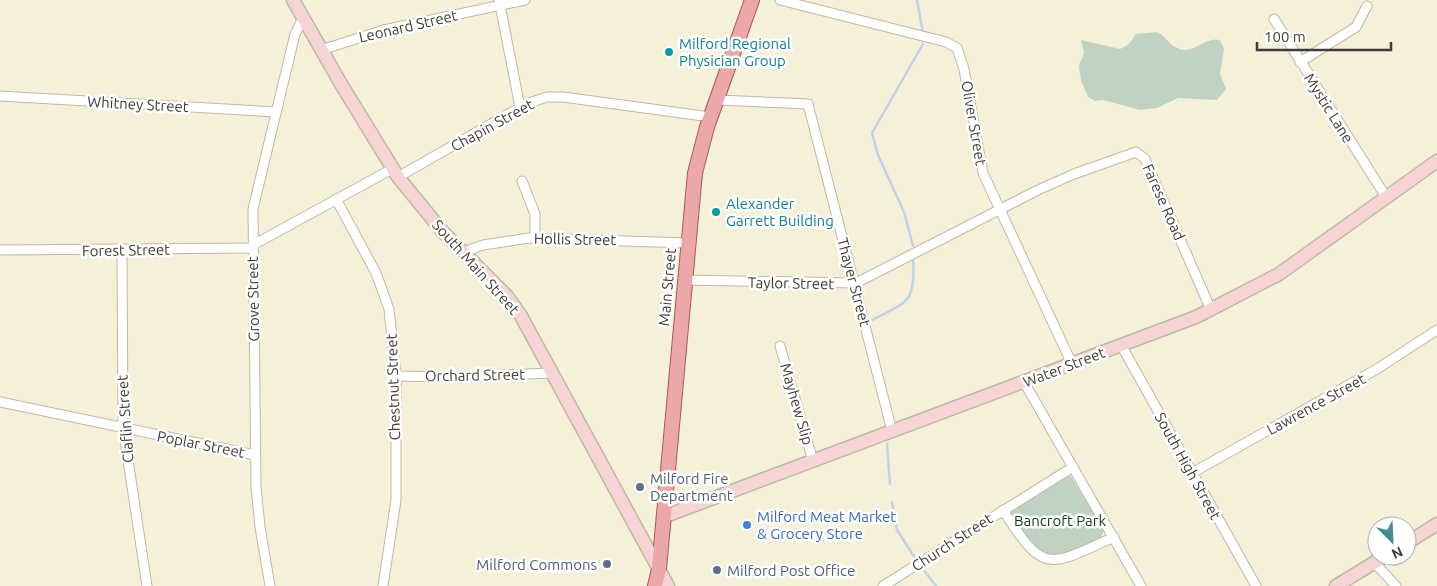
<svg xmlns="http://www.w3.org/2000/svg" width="1437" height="586" font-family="Ubuntu,sans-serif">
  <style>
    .green { fill: #c0d3c3 }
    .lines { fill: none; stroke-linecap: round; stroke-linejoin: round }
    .stream { stroke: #bed3eb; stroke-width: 2.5 }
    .street-casing { stroke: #bebaa1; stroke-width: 11 }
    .secondary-casing { stroke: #bebaa1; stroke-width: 15 }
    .primary-casing { stroke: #a75b5a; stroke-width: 16 }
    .street { stroke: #fff; stroke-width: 9 }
    .secondary { stroke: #f6d3d4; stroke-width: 12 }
    .primary { stroke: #eca7a9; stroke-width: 14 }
    .culture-dot { fill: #0f9aa8; stroke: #fff; stroke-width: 2 }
    .service-dot { fill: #5c6f8a; stroke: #fff; stroke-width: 2 }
    .shop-dot { fill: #3f7fe0; stroke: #fff; stroke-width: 2 }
    .labels { text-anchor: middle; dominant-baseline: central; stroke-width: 5; stroke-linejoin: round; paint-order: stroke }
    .street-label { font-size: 15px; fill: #3e3c32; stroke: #fff }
    .culture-label { font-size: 15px; fill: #0d838f; stroke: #fff; text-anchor: start }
    .service-label { font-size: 15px; fill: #4e5e75; stroke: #fff; text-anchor: start }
    .shop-label { font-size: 15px; fill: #366cbe; stroke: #fff; text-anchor: start }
    .park-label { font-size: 15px; fill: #0e3a1d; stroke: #fff }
  </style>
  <rect width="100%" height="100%" fill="#f5f1d8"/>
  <g class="green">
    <path d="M1157,32c9,4 12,13 22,17 15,5 27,-13 41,-9l4,9 -4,25 6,15 -9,11 -39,-2 -21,10 -17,2 -37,-10 -8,1 -7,-4 -7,-16 -2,-15 5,-13 -3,-13 39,9 9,-5 7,-10z"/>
    <path d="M1070,475l34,55c0,14 -44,28 -56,24 -16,-5 -34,-28 -37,-43z"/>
  </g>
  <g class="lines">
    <g class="stream">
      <path d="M917,0l6,33"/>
      <path d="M913,246l-9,-34 -26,-57 -6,-22 51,-89"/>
      <path d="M872,320c35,-18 44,-17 41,-61"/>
      <path d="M887,444l3,40"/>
      <path d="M892,502l5,28 18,28"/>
      <path d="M923,569l13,17"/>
    </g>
    <defs>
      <g id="street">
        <path d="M499,0l21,107"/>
        <path d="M780,0l166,42 11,6 7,21 19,104 89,191"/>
        <path d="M1274,19l112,178"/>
        <path d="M321,50l63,-20 141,-30"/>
        <path d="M1300,62l56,-35 11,-21"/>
        <path d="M0,96l276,16"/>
        <path d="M717,100l91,4 84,327"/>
        <path d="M398,177l128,-73 21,-7h16l148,20"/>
        <path d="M522,181l13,33v24"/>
        <path d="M336,199l40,74 13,36 7,67v124l-13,86"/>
        <path d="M253,245l139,-76"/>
        <path d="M0,250l253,-2"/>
        <path d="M122,250l1,177 24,159"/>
        <path d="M464,252l19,-7 46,-7 159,5"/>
        <path d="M684,280l172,3 182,-93 36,-16 62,-22 9,7 66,151"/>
        <path d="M1121,345l135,241"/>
        <path d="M780,346l33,115"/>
        <path d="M396,376l53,1 104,-4"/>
        <path d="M1024,382l117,204"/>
        <path d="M0,402l255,53"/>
        <path d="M1192,473l185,-104 60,-39"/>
        <path d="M1003,510c41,65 45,57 111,27"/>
        <path d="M1374,562l22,24"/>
        <path d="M270,586l-10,-59 -4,-40 -3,-278 42,-175 8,-16"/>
        <path d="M883,586l190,-119"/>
      </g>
      <g id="secondary">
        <path d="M293,0l48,84 57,93 45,55 64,64 14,20 147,270"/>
        <path d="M663,517l533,-200 83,-43 158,-113"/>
        <path d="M1407,543l30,-19"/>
        <path d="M1336,586l49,-30"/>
      </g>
      <path id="primary" d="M655,586l4,-17 36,-396 12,-46 45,-127"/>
    </defs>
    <use href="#street" class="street-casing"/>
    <use href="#secondary" class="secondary-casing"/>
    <use href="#primary" class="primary-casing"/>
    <use href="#street" class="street"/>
    <use href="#secondary" class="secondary"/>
    <use href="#primary" class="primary"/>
  </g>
  <g class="culture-dot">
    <circle cx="669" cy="52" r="5"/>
    <circle cx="716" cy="212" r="5"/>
  </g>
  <g class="service-dot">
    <circle cx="640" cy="487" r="5"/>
    <circle cx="607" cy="564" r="5"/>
    <circle cx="717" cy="570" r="5"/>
  </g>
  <circle class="shop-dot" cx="747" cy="525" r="5"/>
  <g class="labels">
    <g class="street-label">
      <text transform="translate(408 26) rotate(-13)">Leonard Street</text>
      <text transform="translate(138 104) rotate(3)">Whitney Street</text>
      <text transform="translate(1329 108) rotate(58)">Mystic Lane</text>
      <text transform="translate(974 123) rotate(80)">Oliver Street</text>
      <text transform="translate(492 125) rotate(-29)">Chapin Street</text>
      <text transform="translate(1164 202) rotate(66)">Farese Road</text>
      <text transform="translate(575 239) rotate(1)">Hollis Street</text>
      <text transform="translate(126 250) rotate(-1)">Forest Street</text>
      <text transform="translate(476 267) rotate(48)">South Main Street</text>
      <text transform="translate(854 282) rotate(75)">Thayer Street</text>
      <text transform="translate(791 283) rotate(1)">Taylor Street</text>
      <text transform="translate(667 287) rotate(-85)">Main Street</text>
      <text transform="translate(253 299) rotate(-91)">Grove Street</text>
      <text transform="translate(1064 367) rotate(-21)">Water Street</text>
      <text transform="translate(475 375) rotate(-1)">Orchard Street</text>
      <text transform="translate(393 387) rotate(-92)">Chestnut Street</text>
      <text transform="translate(797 404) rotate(74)">Mayhew Slip</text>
      <text transform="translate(1316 404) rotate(-29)">Lawrence Street</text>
      <text transform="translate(125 419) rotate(-94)">Claflin Street</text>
      <text transform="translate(201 444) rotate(11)">Poplar Street</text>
      <text transform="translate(1188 466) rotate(61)">South High Street</text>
      <text transform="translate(952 542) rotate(-33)">Church Street</text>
    </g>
    <g class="culture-label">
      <text x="679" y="43">Milford Regional<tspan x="679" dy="17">Physician Group</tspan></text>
      <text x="726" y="203">Alexander<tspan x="726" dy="17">Garrett Building</tspan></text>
    </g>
    <g class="service-label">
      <text x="650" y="478">Milford Fire<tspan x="650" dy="17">Department</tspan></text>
      <text x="597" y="564" text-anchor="end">Milford Commons</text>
      <text x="727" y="570">Milford Post Office</text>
    </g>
    <g class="shop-label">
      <text x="757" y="516">Milford Meat Market<tspan x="757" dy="17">&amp; Grocery Store</tspan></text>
    </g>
    <g class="park-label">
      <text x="1060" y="520">Bancroft Park</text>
    </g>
  </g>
  <g transform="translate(1392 541) rotate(156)"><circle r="24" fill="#ffffff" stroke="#b2b1ad"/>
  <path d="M0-4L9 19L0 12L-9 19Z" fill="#458c92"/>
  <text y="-8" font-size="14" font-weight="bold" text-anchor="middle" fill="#3e3c32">N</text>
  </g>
  <path d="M1257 42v8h134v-8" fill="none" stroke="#3e3c32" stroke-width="2.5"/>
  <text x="1264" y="42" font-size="15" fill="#3e3c32" stroke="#ffffff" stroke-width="4" paint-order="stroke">100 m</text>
</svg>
